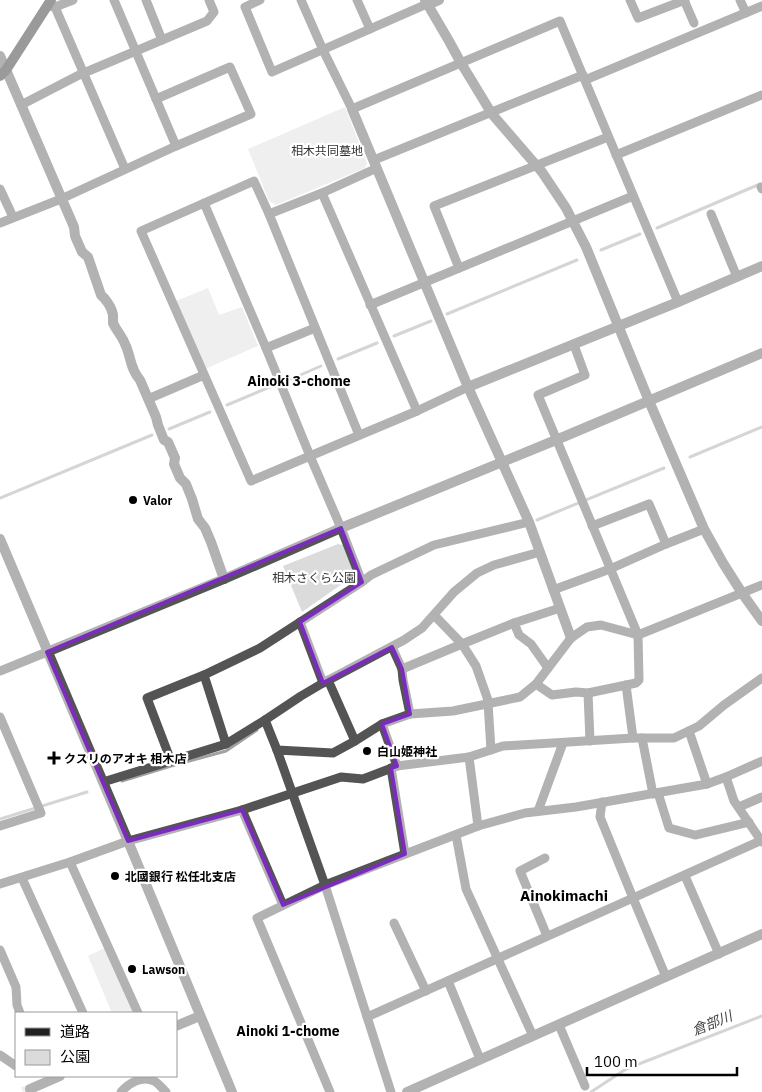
<svg xmlns="http://www.w3.org/2000/svg" width="762" height="1092" font-family="'IBM Plex Sans','Noto Sans JP',sans-serif">
  <style>
    .green { fill: #dbdbdb }
    .lines { fill: none; stroke-linecap: round; stroke-linejoin: round }
    .stream { stroke: #a2a2a2; stroke-width: 3 }
    .tertiary-tunnel { stroke: #d9d9d9; stroke-width: 10; stroke-dasharray: 10 5; stroke-linecap: butt }
    .minor { stroke: #545454; stroke-width: 9 }
    .tertiary { stroke: #545454; stroke-width: 10 }
    .secondary { stroke: #212121; stroke-width: 10 }
    .marked { fill: none; stroke: #7b2cbf; stroke-width: 4; stroke-linejoin: round }
    .poi-dot { fill: #000; stroke: #fff; stroke-width: 2 }
    .labels { text-anchor: middle; dominant-baseline: central; stroke-width: 4.5; stroke-linejoin: round; paint-order: stroke }
    .park-label { font-size: 12px; fill: #323232; stroke: #fff }
    .poi-label { font-size: 12px; font-weight: bold; fill: #000; stroke: #fff; text-anchor: start }
    .neighbourhood-label { font-size: 14px; font-weight: bold; fill: #000; stroke: #fff }
    .water-label { font-size: 14px; font-style: italic; fill: #434343; stroke: #fff }
    .quarter-label { font-size: 15px; font-weight: bold; fill: #000; stroke: #fff }
  </style>
  <rect width="100%" height="100%" fill="#fff"/>
  <g class="green">
    <path d="M345,107l22,56 -2,5 -89,37 -7,-4 -21,-52z"/>
    <path d="M208,288l11,27 23,-8 16,39 -53,23 -29,-68z"/>
    <path d="M338,544l5,1 11,27 -2,5 -50,35 -19,-46z"/>
    <path d="M105,948l29,65h-22l-24,-57z"/>
  </g>
  <g class="lines">
    <g class="stream">
      <path d="M657,228l103,-44"/>
      <path d="M601,250l39,-16"/>
      <path d="M447,314l130,-54"/>
      <path d="M394,336l37,-15"/>
      <path d="M338,359l39,-16"/>
      <path d="M289,380l32,-14"/>
      <path d="M227,405l45,-19"/>
      <path d="M169,429l41,-17"/>
      <path d="M690,457l72,-30"/>
      <path d="M0,498l152,-63"/>
      <path d="M537,520l127,-52"/>
      <path d="M122,781l49,-15 55,-15 31,-21"/>
      <path d="M0,819l87,-27"/>
      <path d="M591,1092l35,-23 136,-53"/>
    </g>
    <path class="tertiary-tunnel" d="M23,1092l7,-3"/>
    <g class="minor">
      <path d="M114,0l62,146"/>
      <path d="M146,0l16,40"/>
      <path d="M260,0l-15,7 27,65 155,-68"/>
      <path d="M301,0l22,50 29,59 208,-88 118,281"/>
      <path d="M357,0l13,29"/>
      <path d="M630,0l8,18 47,-18"/>
      <path d="M684,0l10,23"/>
      <path d="M740,0l6,13"/>
      <path d="M50,6l5,1 18,-7"/>
      <path d="M55,7l70,162"/>
      <path d="M585,80l177,-74"/>
      <path d="M21,105l58,-30 128,-54 7,-9 -5,-12"/>
      <path d="M616,155l146,-60"/>
      <path d="M374,160l209,-85"/>
      <path d="M761,187l1,2"/>
      <path d="M0,189l13,28"/>
      <path d="M322,193l95,218"/>
      <path d="M204,203l62,145 44,108 -59,25 -110,-250 113,-50 15,33"/>
      <path d="M711,214l26,63"/>
      <path d="M0,223l61,-24 115,-53 75,-32 -21,-47 -74,32"/>
      <path d="M459,268l-25,-62 174,-69"/>
      <path d="M370,305l263,-109"/>
      <path d="M266,348l49,-20"/>
      <path d="M148,399l56,-24"/>
      <path d="M359,435l-90,-221 53,-21 55,-25"/>
      <path d="M666,544l38,-15"/>
      <path d="M362,582l-21,-54 -31,-72 107,-45 51,-24"/>
      <path d="M553,590l57,-21 56,-25 -17,-40 -57,22"/>
      <path d="M434,615l28,29 14,22 13,37"/>
      <path d="M300,622l23,61"/>
      <path d="M514,623l5,12 12,9 17,24"/>
      <path d="M392,647l10,22"/>
      <path d="M0,671l47,-19"/>
      <path d="M328,680l27,61"/>
      <path d="M536,684l16,11 24,-3 12,1 48,-10 3,-3 -1,-45 -100,-240 47,-20 -11,-30"/>
      <path d="M626,685l7,53"/>
      <path d="M588,693l2,48"/>
      <path d="M488,703l3,47"/>
      <path d="M410,714l-7,-34 -1,-11 60,-25 52,-21 46,-15"/>
      <path d="M0,717l41,96 -41,13"/>
      <path d="M265,720l36,-24 22,-13 81,-43 18,-12 32,-36 23,-19 17,-8 46,-13"/>
      <path d="M382,724l15,42"/>
      <path d="M689,731l18,53"/>
      <path d="M642,738l11,56"/>
      <path d="M277,750l-12,-30 -39,24 -22,-69 56,-27 102,-66 9,-7 63,-30 95,-23"/>
      <path d="M469,757l9,69"/>
      <path d="M171,761l-24,-63 57,-23"/>
      <path d="M391,768l14,86"/>
      <path d="M726,777l36,-16"/>
      <path d="M103,782l123,-38"/>
      <path d="M658,793l11,35 26,7 54,-13"/>
      <path d="M739,807l23,-10"/>
      <path d="M242,810l41,95"/>
      <path d="M538,811l25,-68"/>
      <path d="M456,835l10,54 67,147"/>
      <path d="M545,858l-25,13 27,65"/>
      <path d="M70,862l68,151"/>
      <path d="M685,876l34,78"/>
      <path d="M22,878l61,135"/>
      <path d="M0,884l70,-22 58,-21 114,-31 99,-33 22,2 34,-13 72,-9 34,-11 130,-8h41l25,-12 25,-21 38,-27"/>
      <path d="M394,923l32,68"/>
      <path d="M0,950l16,37 1,18 3,8"/>
      <path d="M666,977l-33,-79c43,-19 86,-39 129,-58"/>
      <path d="M448,981l32,78"/>
      <path d="M367,1017l266,-119 -33,-81 2,-15"/>
      <path d="M559,1025l26,61"/>
      <path d="M0,1055l16,11"/>
      <path d="M121,1092c8,-9 21,-17 33,-11 4,2 9,8 12,11"/>
      <path d="M330,1092l-73,-174 68,-33 153,-59 47,-13 51,-6 131,-23 19,-7 8,24 28,41"/>
      <path d="M391,1092l-66,-207 -48,-135 56,3 22,-12 27,-17 28,-10 43,-3 67,-14 16,-13 35,-46 16,-11 14,-2 37,10 124,-50"/>
    </g>
    <g class="tertiary">
      <path d="M425,0l24,41 12,22 31,51 50,58 24,36 20,39 63,154 55,128 19,34 19,30 20,28"/>
      <path d="M428,5l11,-5"/>
      <path d="M0,56l74,171 1,9 7,16 6,5 13,38c5,4 11,13 12,20 0,3 0,5 0,8 3,7 9,13 12,21 6,12 5,25 15,36l16,37 2,8 6,15 4,2 7,16 -1,6 6,14 6,6 6,15 6,20 7,9 6,14 13,37"/>
      <path d="M352,109l116,278 210,-85 84,-36"/>
      <path d="M468,387l61,135 42,116"/>
      <path d="M0,539l128,302 104,251"/>
      <path d="M47,652l177,-73 117,-51 215,-88 206,-87"/>
      <path d="M176,1026l24,-10"/>
      <path d="M30,1089l30,-13"/>
      <path d="M407,1092l355,-158"/>
    </g>
    <path class="secondary" d="M0,76l6,-6 45,-70"/>
  </g>
  <path d="M0 0H762V1092H0ZM341,528l21,54 -62,40 23,61 69,-36 10,22 8,45 -28,10 15,42 -6,2 14,86 -122,51 -41,-95 -114,31 -81,-189z" fill="#fff" fill-opacity=".55" fill-rule="evenodd"/>
  <path class="marked" d="M341,528l21,54 -62,40 23,61 69,-36 10,22 8,45 -28,10 15,42 -6,2 14,86 -122,51 -41,-95 -114,31 -81,-189z"/>
  <g class="poi-dot">
    <circle cx="133" cy="500" r="5"/>
    <circle cx="367" cy="751" r="5"/>
    <path d="M51.5 750.5h5v5h5v5h-5v5h-5v-5h-5v-5h5z"/>
    <circle cx="115" cy="876" r="5"/>
    <circle cx="132" cy="969" r="5"/>
  </g>
  <g class="labels">
    <g class="park-label">
      <text x="327" y="150">相木共同墓地</text>
      <text x="314" y="577">相木さくら公園</text>
    </g>
    <g class="poi-label">
      <text x="143" y="500">Valor</text>
      <text x="377" y="751">白山姫神社</text>
      <text x="64" y="758">クスリのアオキ 相木店</text>
      <text x="125" y="876">北國銀行 松任北支店</text>
      <text x="142" y="969">Lawson</text>
    </g>
    <g class="neighbourhood-label">
      <text x="299" y="381">Ainoki 3-chome</text>
      <text x="288" y="1031">Ainoki 1-chome</text>
    </g>
    <g class="water-label">
      <text transform="translate(712 1023) rotate(-22)">倉部川</text>
    </g>
    <g class="quarter-label">
      <text x="564" y="895">Ainokimachi</text>
    </g>
  </g>
  <rect x="15" y="1012" width="162" height="65" fill="#ffffff" stroke="#999999"/>
  <rect x="25" y="1028" width="25" height="8" fill="#212121" stroke="#999999"/>
  <text x="60" y="1037" font-size="15" fill="#000000">道路</text>
  <rect x="25" y="1050" width="25" height="15" fill="#dbdbdb" stroke="#999999"/>
  <text x="60" y="1062" font-size="15" fill="#000000">公園</text>
  <path d="M587 1067v8h150v-8" fill="none" stroke="#000000" stroke-width="2.5"/>
  <text x="594" y="1067" font-size="15" fill="#000000" stroke="#ffffff" stroke-width="4" paint-order="stroke">100 m</text>
</svg>
